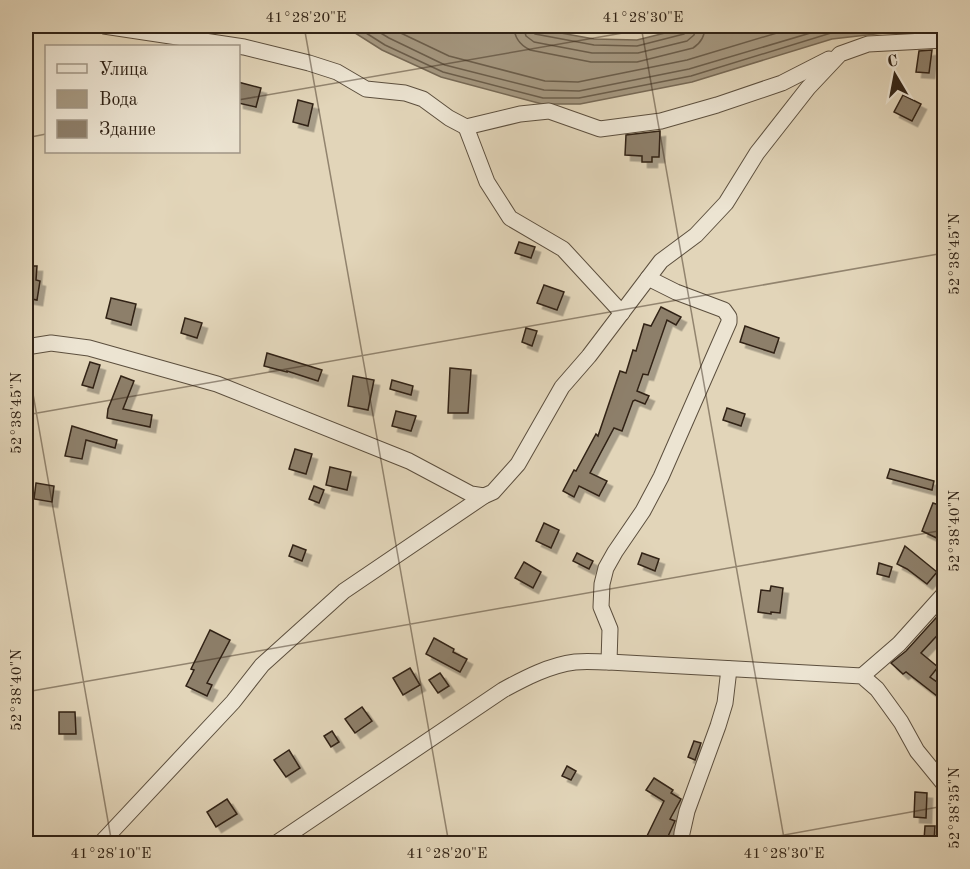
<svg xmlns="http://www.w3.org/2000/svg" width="970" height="869" font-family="'Old Standard TT',serif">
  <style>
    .water { fill: #a59881; stroke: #766956; stroke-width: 1.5 }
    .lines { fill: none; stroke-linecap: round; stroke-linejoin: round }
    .shore { stroke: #6a5d4b; stroke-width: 1.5 }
    .building { fill: #8d7f6a; stroke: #302215; stroke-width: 1.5; filter: url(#shadow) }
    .minor-casing { stroke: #5c4f3e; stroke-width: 17 }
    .minor { stroke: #ece4d2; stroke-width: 15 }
    .ticks { fill: none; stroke: #302215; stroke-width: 1.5; stroke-opacity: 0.45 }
    .neatline { fill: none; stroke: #302215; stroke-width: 2 }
    .ticks-label { font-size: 15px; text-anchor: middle; fill: #302215 }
  </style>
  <defs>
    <filter id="shadow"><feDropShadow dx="5.5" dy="5.5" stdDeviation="0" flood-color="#0004"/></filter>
  </defs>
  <rect width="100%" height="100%" fill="#e2d5b9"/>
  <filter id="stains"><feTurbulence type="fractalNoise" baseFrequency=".00333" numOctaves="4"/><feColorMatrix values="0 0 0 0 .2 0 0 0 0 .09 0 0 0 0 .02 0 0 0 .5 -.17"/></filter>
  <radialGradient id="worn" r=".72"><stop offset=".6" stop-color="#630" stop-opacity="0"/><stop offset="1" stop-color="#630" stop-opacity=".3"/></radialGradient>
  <path class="water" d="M344,26h178l72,13 43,1 56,-14h230l-4,3 -87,10 -140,43 -112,22h-38l-101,-27 -59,-27z"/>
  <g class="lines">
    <g class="shore">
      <path d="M355,26l30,19 58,27 100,26h36l112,-22 140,-43 65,-7"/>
      <path d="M369,26l20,12 56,27 99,25 35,1 110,-22 145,-43"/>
      <path d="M386,26l63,30 96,25 33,1 109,-22 113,-34"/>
      <path d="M514,26c0,11 6,19 16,24l61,12h46l56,-14c8,-5 12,-12 12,-22"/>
      <path d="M523,26l3,10 8,6 58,11h46l49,-12 7,-6 2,-9"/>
      <path d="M531,26l1,5 3,3 59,11 43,1 47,-12 4,-4v-4"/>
    </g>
  </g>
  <g class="building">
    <path d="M932,50l-3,23 -13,-1 3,-21z"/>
    <path d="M238,82l23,6 -5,19 -18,-4z"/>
    <path d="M903,95l18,9 -9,17 -18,-9z"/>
    <path d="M298,100l15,4 -5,22 -15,-4z"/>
    <path d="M660,131l-1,26h-7v5h-10v-6l-17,-1 1,-20z"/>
    <path d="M519,242l16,5 -4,11 -16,-5z"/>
    <path d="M28,266h9l-1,14 4,1 -3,19 -11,-2v-20l1,1z"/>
    <path d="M544,285l20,7 -7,18 -20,-7z"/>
    <path d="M111,298l25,6 -5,21 -25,-7z"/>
    <path d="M661,307l20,10 -5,8 -9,-5 -19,55 -5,-1 -6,17 12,5 -4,8 -10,-4 -2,1 -11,30 -8,-3 -24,45 17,8 -8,15 -20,-10 -5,11 -11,-6 11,-21 2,1 20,-37 2,2 22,-65 6,2 7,-23 3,1 8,-27 7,2z"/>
    <path d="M185,318l17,5 -5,15 -16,-5z"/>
    <path d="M745,326l34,12 -5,15 -34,-11z"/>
    <path d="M526,328l11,3 -5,15 -10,-4z"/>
    <path d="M267,353l55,17 -4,11 -31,-10v1l-23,-6z"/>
    <path d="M90,362l10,3 -7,23 -11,-3z"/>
    <path d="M450,368l21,2 -3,43h-20z"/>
    <path d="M121,376l13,5 -11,28 29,6 -2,12 -43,-9 1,-9z"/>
    <path d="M353,376l21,4 -6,30 -20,-4z"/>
    <path d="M392,380l21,6 -2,9 -21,-6z"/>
    <path d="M727,408l18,6 -4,12 -18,-6z"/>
    <path d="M396,411l20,5 -5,15 -19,-5z"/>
    <path d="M72,426l45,14 -2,8 -29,-8 -4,19 -17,-3z"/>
    <path d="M295,449l17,5 -6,20 -17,-5z"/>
    <path d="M330,467l21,5 -4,18 -21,-5z"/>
    <path d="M890,469l44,12 -2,9 -45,-12z"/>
    <path d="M36,483l18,3 -2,16 -18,-3z"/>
    <path d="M314,486l10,4 -5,13 -10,-4z"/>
    <path d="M933,503l12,4v35l-23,-11z"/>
    <path d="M544,523l15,7 -8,18 -15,-7z"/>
    <path d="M293,545l13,5 -4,11 -13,-5z"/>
    <path d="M905,546l32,26 -10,12 -20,-15 -10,-5z"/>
    <path d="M577,553l16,8 -4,8 -16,-8z"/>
    <path d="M642,553l17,6 -4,12 -17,-7z"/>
    <path d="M524,562l17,10 -8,16 -18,-10z"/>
    <path d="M879,563l13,4 -3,10 -12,-3z"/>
    <path d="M771,586l12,2 -3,25 -9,-1v2l-13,-2 3,-22 9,1z"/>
    <path d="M945,608v19l-24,26 17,14 -8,10 14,10 -7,9 -31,-24 -3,2 -12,-11 15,-12z"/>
    <path d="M210,630l20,10 -23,43 5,2 -5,11 -21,-10 8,-16 -3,-1z"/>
    <path d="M434,638l20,11 -1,3 14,7 -7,13 -34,-18z"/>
    <path d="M410,668l10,17 -17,10 -10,-17z"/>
    <path d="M440,673l9,13 -11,7 -9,-13z"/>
    <path d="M362,707l10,14 -17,12 -10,-14z"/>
    <path d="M59,712h16l1,22h-17z"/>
    <path d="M332,731l7,11 -8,5 -7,-11z"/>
    <path d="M694,741l7,2 -6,17 -7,-3z"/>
    <path d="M289,750l11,18 -14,9 -12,-17z"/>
    <path d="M567,766l9,5 -5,9 -9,-4z"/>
    <path d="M654,778l19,12 -2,3 10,6 -11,20 5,2 -10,22h-13l-7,-3 19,-39 -18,-11z"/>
    <path d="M915,792l12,1 -1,25 -12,-1z"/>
    <path d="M227,799l10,15 -21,13 -9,-15z"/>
    <path d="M925,826h10l-1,15 -10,-1z"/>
  </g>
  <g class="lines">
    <defs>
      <g id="minor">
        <path d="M104,26l140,21 65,16 28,9 29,17 39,4 18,6 26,19 17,9 54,-13 29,-3 51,18 61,-8 56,-16 65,-22 47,-24"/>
        <path d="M466,127l21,55 23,36 53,31 59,64"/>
        <path d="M26,347l25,-4 38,5 128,36 192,77 62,33 13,2"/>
        <path d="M609,662l1,-33 -9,-22 1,-23 4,-16 9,-16 28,-41 18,-34 68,-155v-5l-5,-7 -48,-18 -28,-14"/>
        <path d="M862,676l37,-32 45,-50"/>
        <path d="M100,844l133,-142 29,-37 82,-74 140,-95 9,-4 25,-28 44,-77 27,-31 72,-95 35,-26 30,-32 31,-50 51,-65 32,-34 28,-10 76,-4"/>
        <path d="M275,844l228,-154c22,-12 47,-25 72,-28 12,-1 23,0 34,0l253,14 15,13 11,15 13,18 16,29 27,33"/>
        <path d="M681,844l1,-11 5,-22 31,-85 7,-23 4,-34"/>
      </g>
    </defs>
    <use href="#minor" class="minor-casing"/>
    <use href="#minor" class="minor"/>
  </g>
  <path class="ticks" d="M304,26l145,818M641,26l144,818M238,100l425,-74M26,138l20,-4M26,354l86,490M26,415l918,-162M26,692l918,-162M734,844l210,-38"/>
  <rect width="970" height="869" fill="none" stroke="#e2d5b9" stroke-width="66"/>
  <rect x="45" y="45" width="195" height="108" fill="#ece4d2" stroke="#a19686" stroke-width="1.5"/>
  <rect x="57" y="64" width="30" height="9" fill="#ece4d2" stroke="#a19686" stroke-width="1.5"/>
  <text x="99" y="75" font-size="18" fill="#302215">Улица</text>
  <rect x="57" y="90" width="30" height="18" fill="#a59881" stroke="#a19686" stroke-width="1.5"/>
  <text x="99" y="105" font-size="18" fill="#302215">Вода</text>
  <rect x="57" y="120" width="30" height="18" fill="#8d7f6a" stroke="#a19686" stroke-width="1.5"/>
  <text x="99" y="135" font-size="18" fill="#302215">Здание</text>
  <g transform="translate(895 75) rotate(350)" stroke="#ece4d2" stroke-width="4.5" paint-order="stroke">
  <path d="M0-4.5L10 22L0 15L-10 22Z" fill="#302215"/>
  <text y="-9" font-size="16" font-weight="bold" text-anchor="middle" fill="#302215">С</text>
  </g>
  <rect x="33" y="33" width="904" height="803" class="neatline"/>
  <g class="ticks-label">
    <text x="306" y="22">41°28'20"E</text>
    <text x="643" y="22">41°28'30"E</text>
    <text transform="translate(954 254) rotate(-90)" y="5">52°38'45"N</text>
    <text transform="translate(16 413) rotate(-90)" y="5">52°38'45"N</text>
    <text transform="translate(954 531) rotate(-90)" y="5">52°38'40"N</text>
    <text transform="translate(16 690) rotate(-90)" y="5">52°38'40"N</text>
    <text transform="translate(954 808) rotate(-90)" y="5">52°38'35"N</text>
    <text x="111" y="858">41°28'10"E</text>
    <text x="447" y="858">41°28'20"E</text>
    <text x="784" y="858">41°28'30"E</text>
  </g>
  <rect width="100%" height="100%" filter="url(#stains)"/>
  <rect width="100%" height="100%" fill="url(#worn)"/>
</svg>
